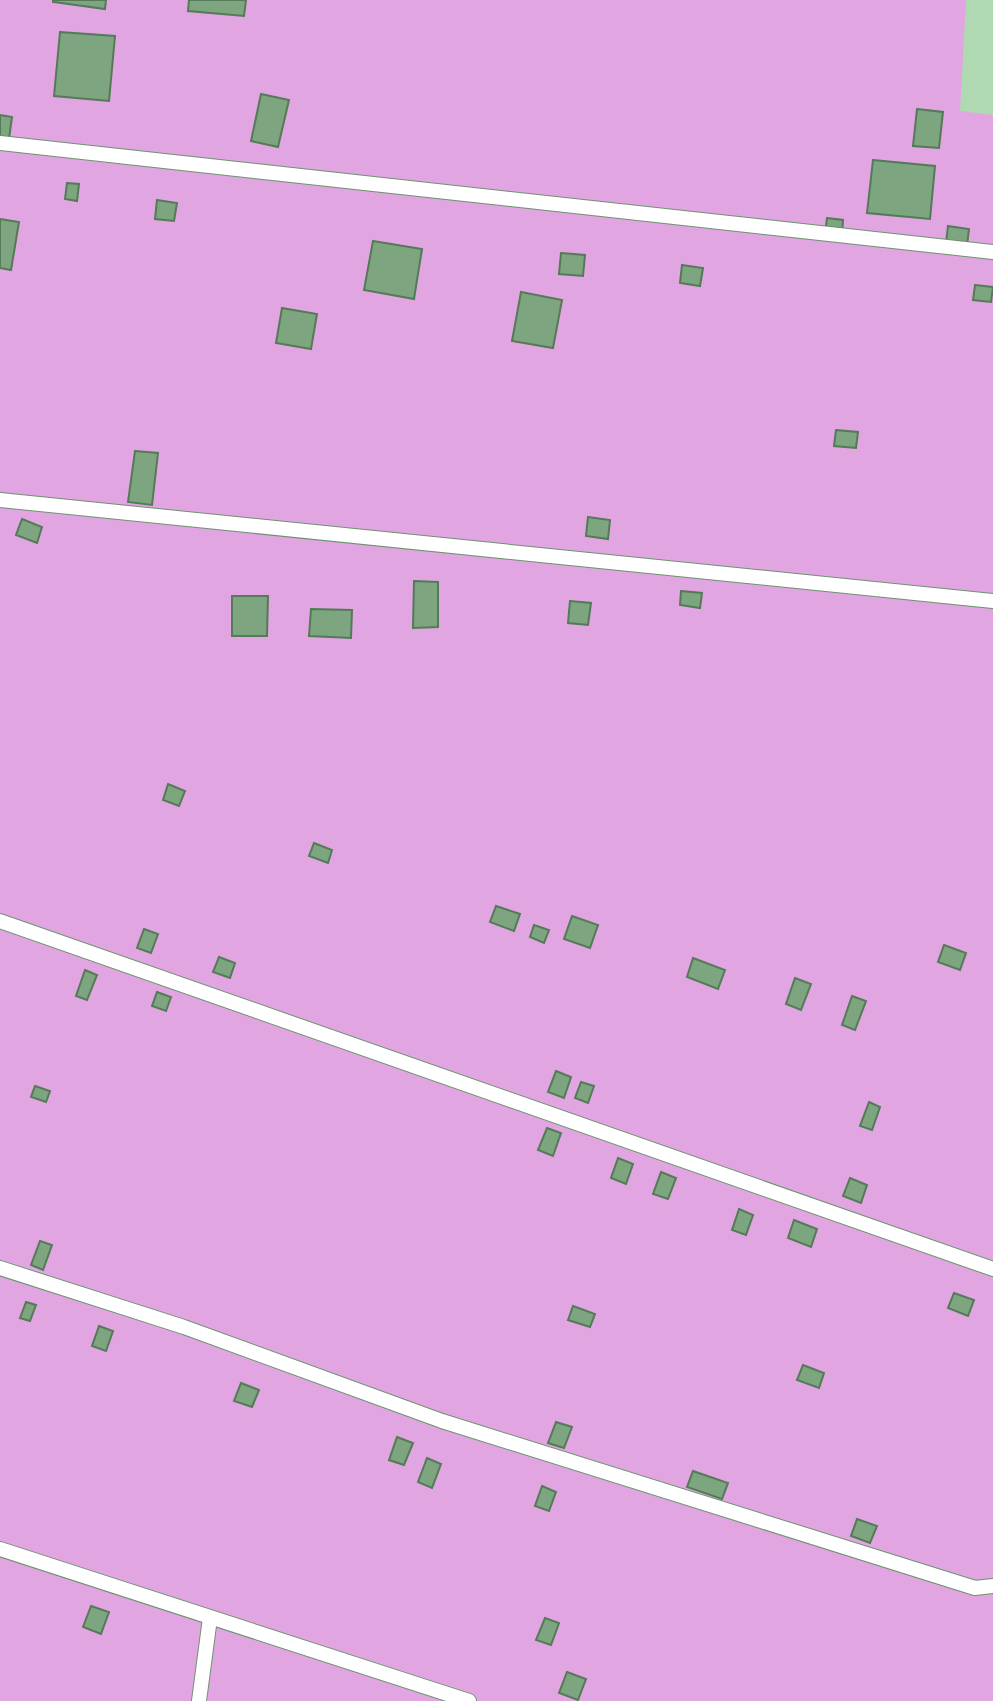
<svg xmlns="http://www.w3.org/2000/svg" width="993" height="1701" font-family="'Exo 2',sans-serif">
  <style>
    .green { fill: #e1a5e1 }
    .building { fill: #7da57f; stroke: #547a57; stroke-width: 2 }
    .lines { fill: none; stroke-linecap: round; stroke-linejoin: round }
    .service-casing { stroke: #6c936e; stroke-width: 16 }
    .service { stroke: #fff; stroke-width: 14 }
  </style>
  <rect width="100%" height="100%" fill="#afd9b1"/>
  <path class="green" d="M0,0h966l-6,111 33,4v1586h-993z"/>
  <g class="building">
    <path d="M53,0h53l-1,9 -52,-7z"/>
    <path d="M189,0h57l-2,16 -56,-5z"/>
    <path d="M60,32l55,4 -6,65 -55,-5z"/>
    <path d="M261,94l28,6 -11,47 -27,-6z"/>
    <path d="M917,109l26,3 -4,36 -26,-2z"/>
    <path d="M0,115l12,2 -3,22 -9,-1z"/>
    <path d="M873,160l62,6 -5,53 -63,-6z"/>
    <path d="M67,183l12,1 -2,17 -12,-2z"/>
    <path d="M157,200l20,3 -3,18 -19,-2z"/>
    <path d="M827,218l16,2 -1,15 -17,-2z"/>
    <path d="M0,219l19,3 -8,48 -11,-2z"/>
    <path d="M948,226l21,3 -2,16 -21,-2z"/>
    <path d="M373,241l49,8 -8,50 -50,-9z"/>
    <path d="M561,253l24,2 -2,21 -24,-2z"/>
    <path d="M682,265l21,3 -3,18 -20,-3z"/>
    <path d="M975,285l18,2 -2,15 -18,-2z"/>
    <path d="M521,292l41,8 -9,48 -41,-7z"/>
    <path d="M282,308l35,6 -6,35 -35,-6z"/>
    <path d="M836,430l22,2 -2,16 -22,-2z"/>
    <path d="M135,451l23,2 -6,52 -24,-3z"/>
    <path d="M588,517l22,3 -2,19 -22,-3z"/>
    <path d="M22,519l20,8 -5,16 -21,-8z"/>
    <path d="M414,581l24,1v45l-25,1z"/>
    <path d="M681,591l21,2 -2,15 -20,-3z"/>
    <path d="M232,596h36l-1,40h-35z"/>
    <path d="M570,601l21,2 -3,22 -20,-2z"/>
    <path d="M311,609l41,1 -1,28 -42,-2z"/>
    <path d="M168,784l17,7 -6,15 -16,-6z"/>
    <path d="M314,843l18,7 -4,13 -19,-7z"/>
    <path d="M496,906l24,8 -6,17 -24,-9z"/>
    <path d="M572,916l26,9 -8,23 -26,-9z"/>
    <path d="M534,925l15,5 -5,13 -14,-6z"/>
    <path d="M144,929l14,5 -7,19 -14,-5z"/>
    <path d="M944,945l22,8 -6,17 -22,-8z"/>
    <path d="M219,957l16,6 -5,15 -17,-6z"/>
    <path d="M693,958l32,12 -7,19 -31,-12z"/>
    <path d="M85,970l12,5 -10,25 -11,-4z"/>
    <path d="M795,978l16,6 -10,26 -15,-6z"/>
    <path d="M157,992l14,5 -5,14 -14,-5z"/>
    <path d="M852,996l14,5 -11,29 -13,-5z"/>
    <path d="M556,1071l15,6 -7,21 -16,-6z"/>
    <path d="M581,1082l13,4 -6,17 -13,-5z"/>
    <path d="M35,1086l15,5 -4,11 -15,-5z"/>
    <path d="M869,1102l11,5 -8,23 -12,-4z"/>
    <path d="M547,1128l14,5 -8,23 -15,-6z"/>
    <path d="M618,1158l15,6 -7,20 -15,-6z"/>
    <path d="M661,1172l15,6 -8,21 -15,-5z"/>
    <path d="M850,1178l17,7 -6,18 -18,-7z"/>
    <path d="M739,1209l14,6 -7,20 -14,-5z"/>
    <path d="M794,1220l23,9 -6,18 -23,-9z"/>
    <path d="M40,1241l12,4 -9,25 -12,-5z"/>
    <path d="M954,1293l20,7 -6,16 -20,-8z"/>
    <path d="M26,1302l10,3 -6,16 -10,-3z"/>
    <path d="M573,1306l22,8 -5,13 -22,-7z"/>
    <path d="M99,1326l14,5 -7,20 -14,-5z"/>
    <path d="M803,1365l21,8 -5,15 -22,-8z"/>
    <path d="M241,1383l18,7 -7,17 -18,-6z"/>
    <path d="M556,1422l16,5 -8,21 -16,-5z"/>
    <path d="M397,1437l16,6 -9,22 -15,-5z"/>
    <path d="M427,1458l14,6 -9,24 -14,-6z"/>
    <path d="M693,1471l35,12 -6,16 -35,-12z"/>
    <path d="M542,1486l14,6 -7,19 -14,-5z"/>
    <path d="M857,1519l20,7 -7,17 -19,-7z"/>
    <path d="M91,1606l18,6 -8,22 -18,-7z"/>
    <path d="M545,1618l14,5 -8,22 -15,-5z"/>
    <path d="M567,1672l19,7 -8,21 -19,-7z"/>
  </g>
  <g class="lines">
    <defs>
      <g id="service">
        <path d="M0,143l993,109"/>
        <path d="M0,500l993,101"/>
        <path d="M0,921l993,348"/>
        <path d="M0,1268l184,59 258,94 533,167 18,-2"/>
        <path d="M0,1549l469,152"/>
        <path d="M199,1701l11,-83"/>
      </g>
    </defs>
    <use href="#service" class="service-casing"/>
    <use href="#service" class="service"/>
  </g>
</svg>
